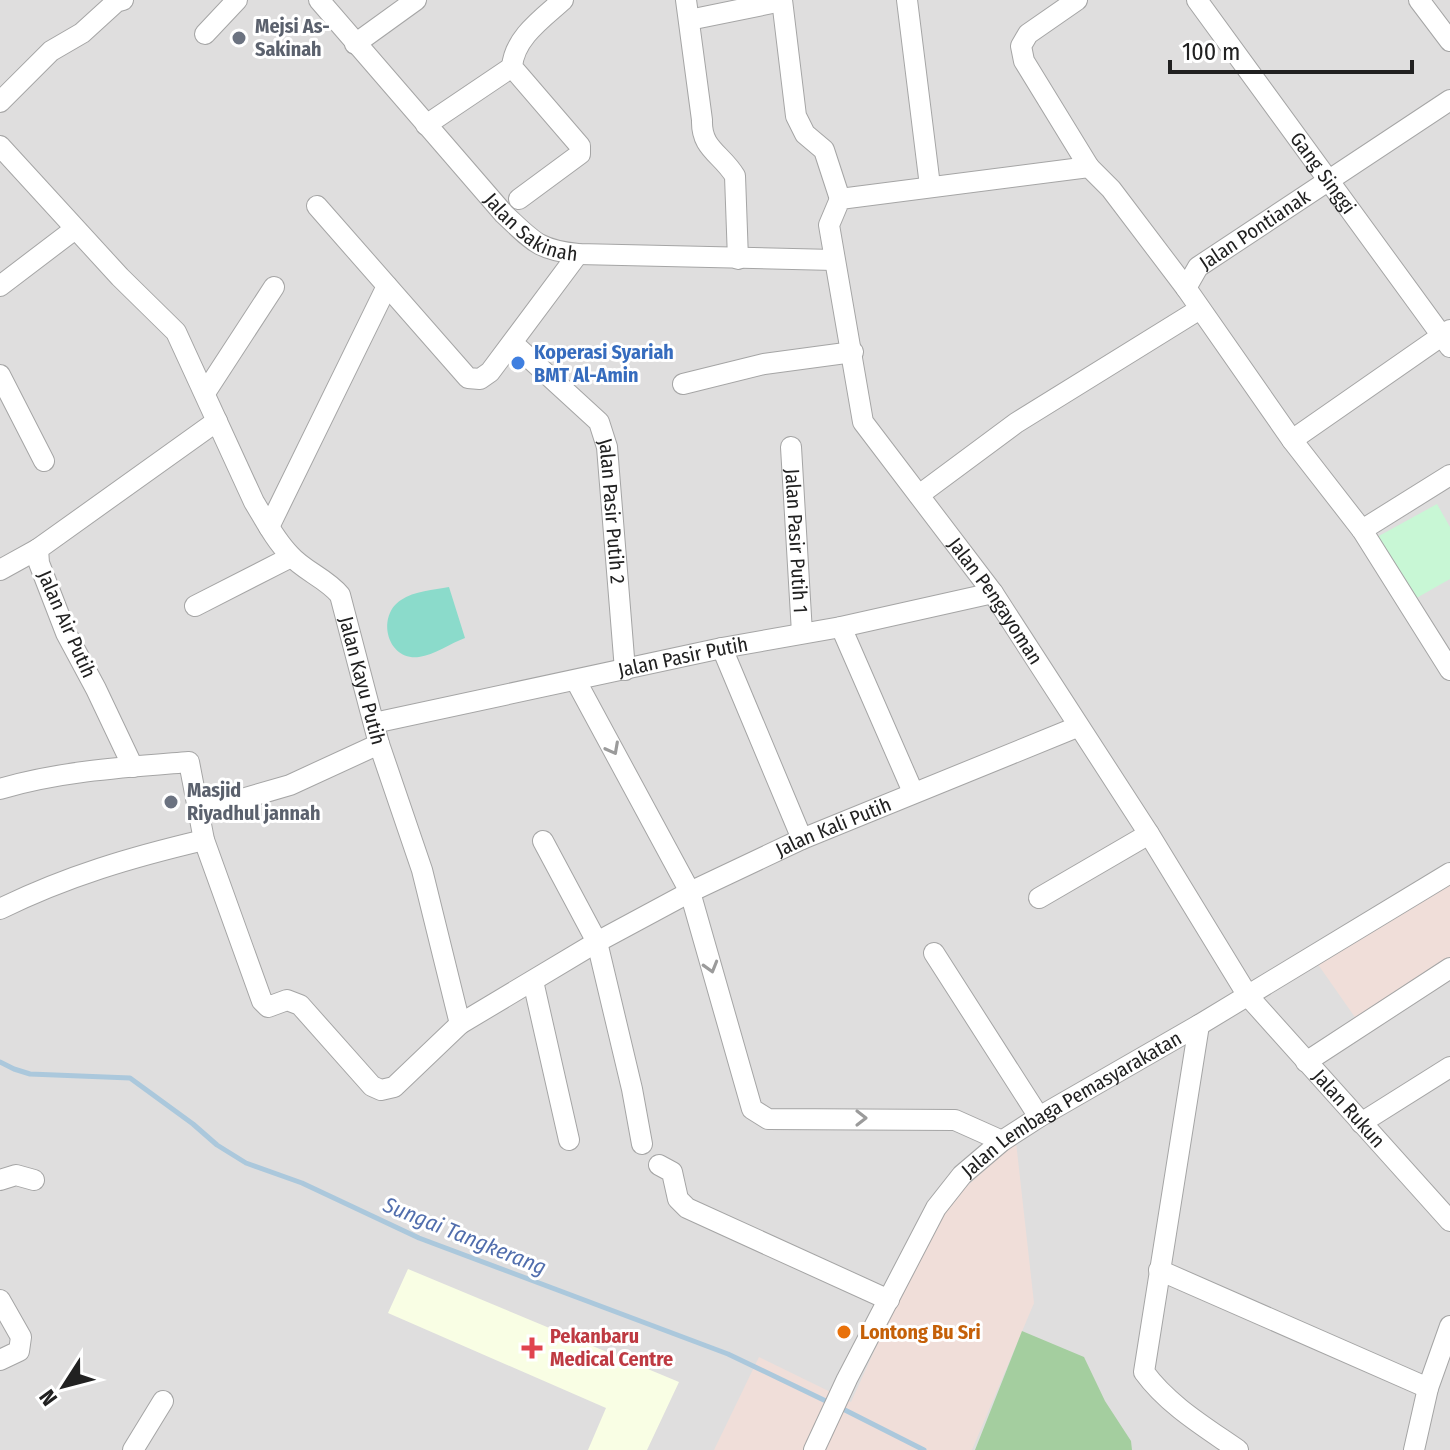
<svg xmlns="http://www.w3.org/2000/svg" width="1450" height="1450" font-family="'Fira Sans Condensed',sans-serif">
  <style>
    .residential { fill: #dfdede }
    .commercial { fill: #f0ded9 }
    .education { fill: #f9fee4 }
    .forest { fill: #a4ce9f }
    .park { fill: #c8f7d5 }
    .pitch { fill: #8bdbcb }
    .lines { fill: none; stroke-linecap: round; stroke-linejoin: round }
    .stream { stroke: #abc8dc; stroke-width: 5 }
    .minor-casing { stroke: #a5a5a5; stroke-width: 22 }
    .minor { stroke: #fff; stroke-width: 20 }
    .oneway { stroke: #9b9b9b }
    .worship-dot { fill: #6b7280; stroke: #fff; stroke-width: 3 }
    .shop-dot { fill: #3f7fe0; stroke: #fff; stroke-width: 3 }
    .food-dot { fill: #e8710a; stroke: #fff; stroke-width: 3 }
    .health-dot { fill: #e0444e; stroke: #fff; stroke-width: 3 }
    .labels { text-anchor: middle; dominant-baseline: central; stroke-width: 6; stroke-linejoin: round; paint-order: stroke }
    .worship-label { font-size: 20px; font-weight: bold; fill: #5b616d; stroke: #fff; text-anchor: start }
    .street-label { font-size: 20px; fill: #212121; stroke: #fff }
    .shop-label { font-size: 20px; font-weight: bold; fill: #366cbe; stroke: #fff; text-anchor: start }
    .food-label { font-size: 20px; font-weight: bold; fill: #c56008; stroke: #fff; text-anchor: start }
    .health-label { font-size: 20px; font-weight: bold; fill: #be3a42; stroke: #fff; text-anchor: start }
    .water-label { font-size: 22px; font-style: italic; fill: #516ead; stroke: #fff }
  </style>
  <rect width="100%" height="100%" fill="#f1efe8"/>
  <rect class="residential" x="0" y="0" width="1450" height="1450"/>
  <g class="commercial">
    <path d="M1450,881v83l-91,59 -42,-60z"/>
    <path d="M1016,1142l18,161 -62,147h-258l45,-93 92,45 41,-90 54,-107z"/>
  </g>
  <path class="education" d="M408,1269l271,113 -32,68h-59l18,-42 -218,-95z"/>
  <path class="forest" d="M1022,1331l62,26 21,44 26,40 1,9h-157z"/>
  <path class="park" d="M1437,504l13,23v52l-37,21 -36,-63z"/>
  <path class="pitch" d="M449,587l16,51c-14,5 -31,17 -46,19 -32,4 -43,-41 -18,-57 13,-9 33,-10 48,-13z"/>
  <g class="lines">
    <g class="stream">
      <path d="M0,1062l14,7 16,5 100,4 63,46 24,21 29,18 56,20 117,55 309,116 102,49"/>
      <path d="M839,1407l85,43"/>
    </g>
    <defs>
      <g id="minor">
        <path id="s1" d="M319,0l185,214c29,27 34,36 74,40l256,6"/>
        <path d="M686,0l16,120c-1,29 19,33 33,56l3,83"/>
        <path d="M782,0l14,116 9,18 19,16 16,49"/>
        <path d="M907,0l23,186"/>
        <path d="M1077,0l-49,34 -7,12 3,15 65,106"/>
        <path id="s2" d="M1197,0l253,347"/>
        <path d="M1419,0l31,41"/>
        <path d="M689,20l93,-19"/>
        <path d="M205,34l32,-34"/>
        <path d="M355,44l61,-44"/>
        <path d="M0,102l51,-51 31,-18 34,-31 7,-2"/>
        <path d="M426,125l86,-58"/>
        <path id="s3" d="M0,146l120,131 56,55 78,170c11,18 21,38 36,53 14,16 36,23 50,40l39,149 43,126 38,154"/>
        <path d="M519,199l61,-45v-8l-68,-79c2,-29 31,-49 51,-67"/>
        <path d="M317,206l151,172 12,1 10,-7 88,-118"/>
        <path d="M0,286l75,-57"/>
        <path id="s4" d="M1186,288l12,-21 252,-167"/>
        <path id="s5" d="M514,344l85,78 8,25 18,223"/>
        <path d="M0,375l44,86"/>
        <path d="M683,384l81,-20 89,-12"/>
        <path d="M205,393l69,-106"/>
        <path d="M1292,440l158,-110"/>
        <path id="s6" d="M791,447l11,186"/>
        <path d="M919,495l97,-72 184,-114"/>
        <path d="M269,527l118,-241"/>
        <path d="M1362,530l88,-55"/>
        <path d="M0,570l38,-21"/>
        <path d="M195,606l96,-49"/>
        <path d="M841,627l72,165"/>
        <path d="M722,648l80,191"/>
        <path id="s7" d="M1450,670l-88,-140 -70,-90 -106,-152 -75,-99 -22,-22 -249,32 -11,26 34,197 130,171 156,241 99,162 202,225"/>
        <path d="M576,681l114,211 62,217 16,10 187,1 47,21"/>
        <path id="s8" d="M374,723l348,-75 119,-21 152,-34"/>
        <path d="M133,767l-37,-78 -30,-56 -27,-70 -1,-14 179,-128"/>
        <path id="s9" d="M0,789c60,-18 127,-22 189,-27l15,78 58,161 6,6 19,-7 13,5 72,81 9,4 13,-3 66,-63 137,-82 93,-50 112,-53 275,-112"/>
        <path d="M197,812l93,-27 89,-41"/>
        <path d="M543,841l54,101 35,147 10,55"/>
        <path d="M1039,898l110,-64"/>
        <path d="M0,909c67,-33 132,-52 204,-69"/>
        <path d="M934,953l105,164"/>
        <path d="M533,981l36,159"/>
        <path d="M1199,1025l-55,347c24,33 61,55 94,78"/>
        <path d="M1306,1062l144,-94"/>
        <path d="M1361,1123l89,-56"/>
        <path d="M659,1165l13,7 6,27 9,9 202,92"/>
        <path d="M0,1180l16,-5 18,5"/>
        <path d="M1159,1270l269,118"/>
        <path d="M0,1300l21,37 -2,14 -19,9"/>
        <path d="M133,1450l30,-49"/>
        <path id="s10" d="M814,1450l33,-71 89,-171 26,-33 40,-34 37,-24 160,-92 251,-152"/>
        <path d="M1414,1450l14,-62 22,-62"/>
      </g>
    </defs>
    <use href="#minor" class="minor-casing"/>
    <use href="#minor" class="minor"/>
  </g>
  <defs><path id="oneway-chevron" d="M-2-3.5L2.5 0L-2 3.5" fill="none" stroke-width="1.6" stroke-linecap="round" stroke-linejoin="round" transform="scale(2)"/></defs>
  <g class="oneway">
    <use href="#oneway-chevron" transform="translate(613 749) rotate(62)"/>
    <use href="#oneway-chevron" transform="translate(711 967) rotate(74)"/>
    <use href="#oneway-chevron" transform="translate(861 1118)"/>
  </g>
  <g class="worship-dot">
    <circle cx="239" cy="38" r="8"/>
    <circle cx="171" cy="802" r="8"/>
  </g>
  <circle class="shop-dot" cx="518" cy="363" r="8"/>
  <circle class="food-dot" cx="844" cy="1332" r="8"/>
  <path class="health-dot" d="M528 1336h8v8h8v8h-8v8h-8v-8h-8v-8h8z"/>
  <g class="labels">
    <g class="worship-label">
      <text x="255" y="26">Mejsi As-<tspan x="255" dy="23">Sakinah</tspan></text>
      <text x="187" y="790">Masjid<tspan x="187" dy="23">Riyadhul jannah</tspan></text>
    </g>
    <g class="street-label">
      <text stroke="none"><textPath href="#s2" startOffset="214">Gang Singgi</textPath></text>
      <text stroke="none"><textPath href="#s1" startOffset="314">Jalan Sakinah</textPath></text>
      <text stroke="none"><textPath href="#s4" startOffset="92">Jalan Pontianak</textPath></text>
      <text stroke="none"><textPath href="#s5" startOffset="206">Jalan Pasir Putih 2</textPath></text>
      <text stroke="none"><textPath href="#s6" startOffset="94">Jalan Pasir Putih 1</textPath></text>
      <text stroke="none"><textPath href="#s7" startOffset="1322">Jalan Pengayoman</textPath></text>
      <text transform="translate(67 624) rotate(66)">Jalan Air Putih</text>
      <text stroke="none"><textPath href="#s8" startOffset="316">Jalan Pasir Putih</textPath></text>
      <text stroke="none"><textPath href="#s3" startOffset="660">Jalan Kayu Putih</textPath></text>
      <text stroke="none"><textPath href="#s9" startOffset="1130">Jalan Kali Putih</textPath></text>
      <text stroke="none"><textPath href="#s10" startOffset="444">Jalan Lembaga Pemasyarakatan</textPath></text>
      <text stroke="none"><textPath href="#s7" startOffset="1942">Jalan Rukun</textPath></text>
    </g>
    <g class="shop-label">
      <text x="534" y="352">Koperasi Syariah<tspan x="534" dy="23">BMT Al-Amin</tspan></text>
    </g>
    <g class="food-label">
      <text x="860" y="1332">Lontong Bu Sri</text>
    </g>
    <g class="health-label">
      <text x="550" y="1336">Pekanbaru<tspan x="550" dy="23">Medical Centre</tspan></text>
    </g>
    <g class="water-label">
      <text transform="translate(465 1236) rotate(22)">Sungai Tangkerang</text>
    </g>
  </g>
  <g transform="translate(64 1386) rotate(234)" stroke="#ffffff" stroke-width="6" paint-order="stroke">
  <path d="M0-6L14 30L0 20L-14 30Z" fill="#212121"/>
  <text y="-12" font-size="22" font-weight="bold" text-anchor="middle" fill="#212121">N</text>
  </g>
  <path d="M1170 60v12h242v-12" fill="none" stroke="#212121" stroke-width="4"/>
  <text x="1182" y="60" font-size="24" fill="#212121" stroke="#ffffff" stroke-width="6" paint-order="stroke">100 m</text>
</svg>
